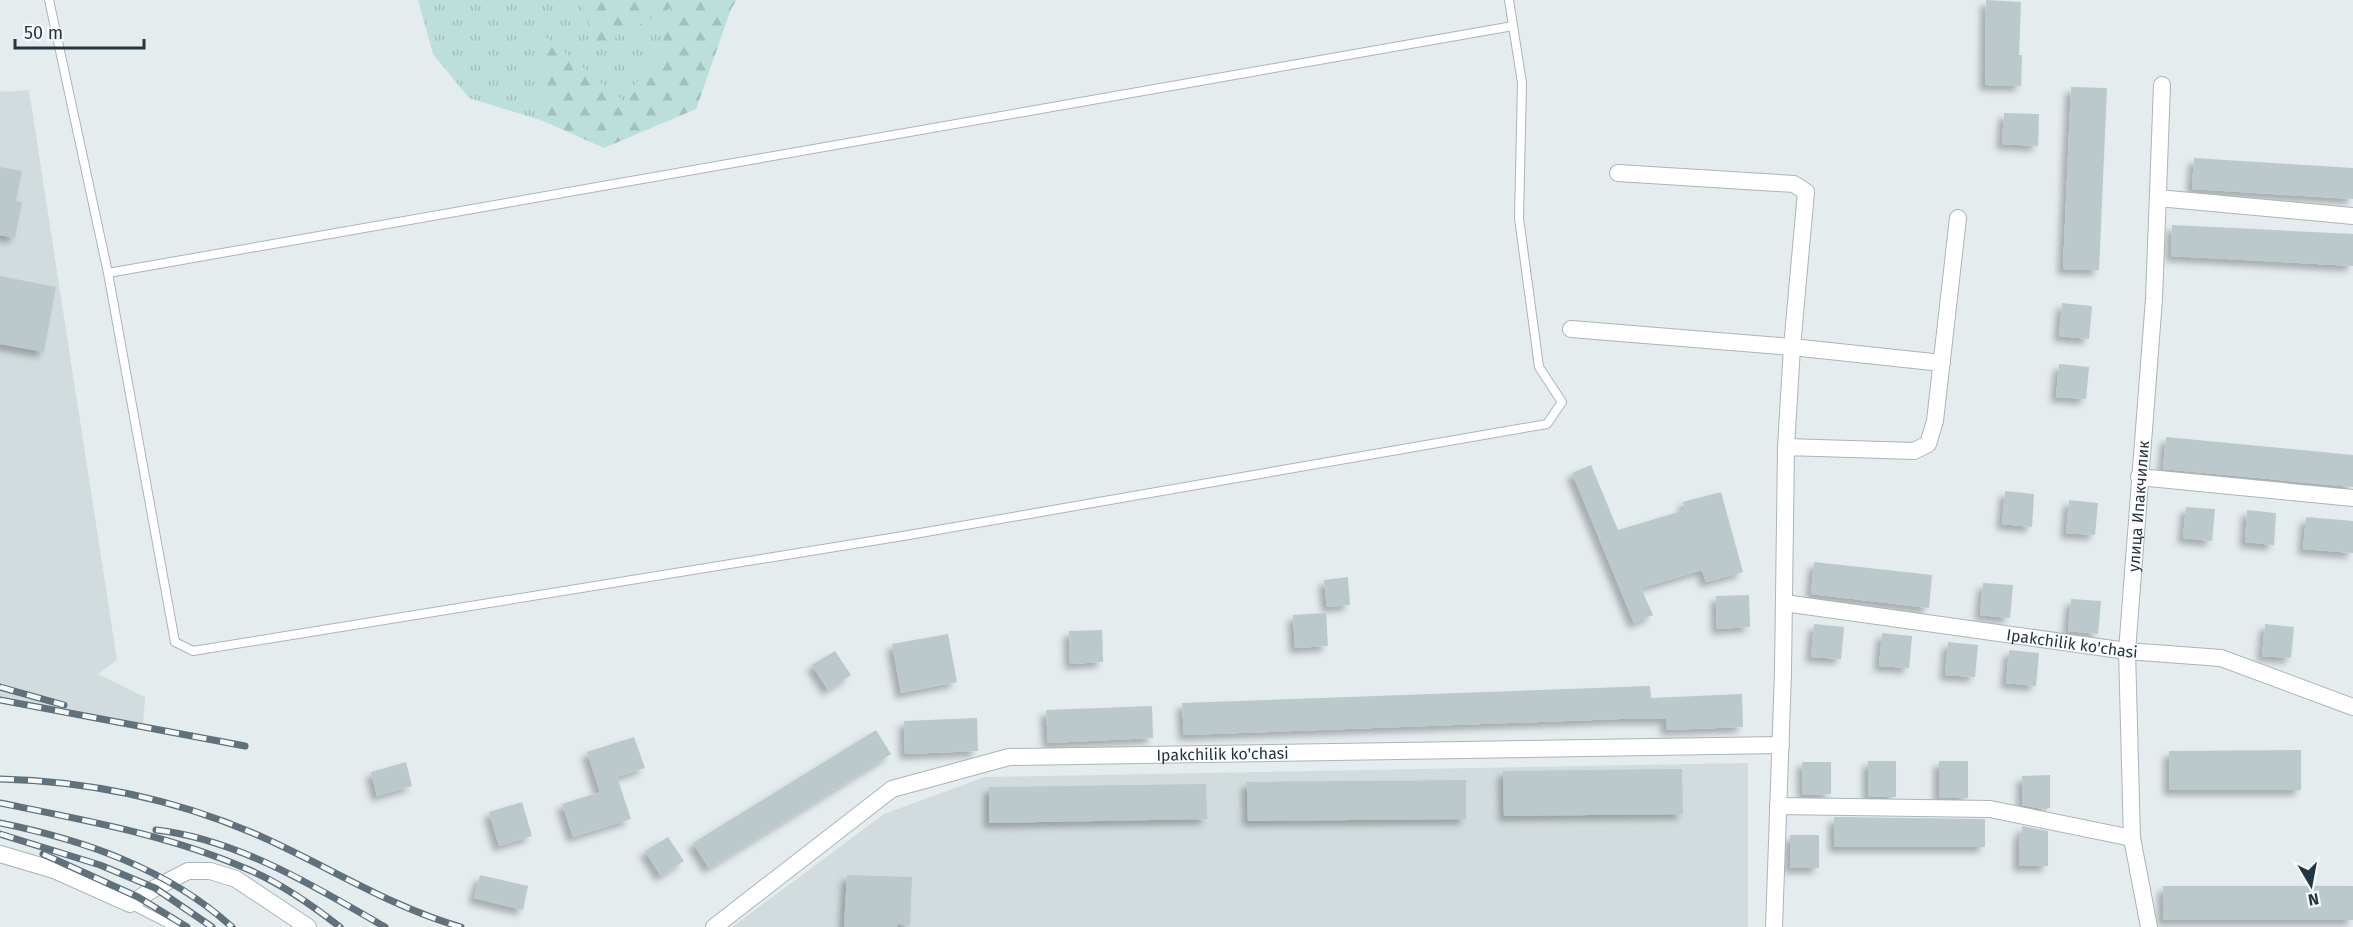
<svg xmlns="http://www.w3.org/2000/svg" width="2353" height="927" font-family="'Fira Sans',sans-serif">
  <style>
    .built { fill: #d2dcde }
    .grass { fill: url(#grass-tufts) }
    .forest { fill: url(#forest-firs) }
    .building { fill: #bcc9cc; filter: url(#shadow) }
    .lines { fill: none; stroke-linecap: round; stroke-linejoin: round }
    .lane-casing { stroke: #aab5ba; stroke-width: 10 }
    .street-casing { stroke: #aab5ba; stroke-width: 18 }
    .lane { stroke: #fff; stroke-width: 8 }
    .street { stroke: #fff; stroke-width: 16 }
    .rail-casing { stroke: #5e717c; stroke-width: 7 }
    .rail { stroke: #f5f9fa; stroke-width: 4.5; stroke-dasharray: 14; stroke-linecap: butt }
    .labels { text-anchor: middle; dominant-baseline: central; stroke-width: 4.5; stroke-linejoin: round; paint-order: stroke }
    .street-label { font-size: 16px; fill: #233540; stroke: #f5f9fa }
  </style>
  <defs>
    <pattern id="grass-tufts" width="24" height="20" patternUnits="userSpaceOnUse" patternTransform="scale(1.5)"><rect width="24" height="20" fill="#bddfdc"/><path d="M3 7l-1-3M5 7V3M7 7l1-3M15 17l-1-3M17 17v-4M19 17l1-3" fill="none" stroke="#a2c0be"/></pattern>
    <pattern id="forest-firs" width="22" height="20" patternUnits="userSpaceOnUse" patternTransform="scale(1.5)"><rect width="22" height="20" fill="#bddfdc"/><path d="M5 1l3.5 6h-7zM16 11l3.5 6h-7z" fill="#a2c0be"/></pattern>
    <filter id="shadow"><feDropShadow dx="-5.5" dy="5.5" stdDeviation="3" flood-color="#0004"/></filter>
  </defs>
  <rect width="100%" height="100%" fill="#e4ecee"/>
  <g class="built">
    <path d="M29,90l88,570 -19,14 47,23 -2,28 -143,-22v-611z"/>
    <path d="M1748,763v164h-1016l152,-113 101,-37z"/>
  </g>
  <path class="grass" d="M418,0h175l12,37 79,-35 -3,46 -61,72 -63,-55 -14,56 -74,-23 -36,-44z"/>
  <path class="forest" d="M580,0h157l-6,9 -35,100 -92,39 -61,-27 -3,-89 83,69 38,-51 10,-42 -75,39z"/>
  <g class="building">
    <path d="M1986,0l35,2 -2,53h3l-1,31 -36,-1z"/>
    <path d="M2071,87l36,1 -8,182 -36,-1z"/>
    <path d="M2004,113l35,1 -1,32 -36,-2z"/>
    <path d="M2194,158l159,10v31l-161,-10z"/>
    <path d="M0,167l22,4 -6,30 6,1 -7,36 -15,-3z"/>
    <path d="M2172,225l181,9v32l-182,-10z"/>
    <path d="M0,276l56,11 -12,65 -44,-8z"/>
    <path d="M2062,303l30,3 -3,33 -30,-3z"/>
    <path d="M2059,364l30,3 -3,32 -30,-2z"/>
    <path d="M2166,437l187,18v32l-190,-18z"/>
    <path d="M1591,465l27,65 67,-20 -2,-8 38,-10 22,80 -37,10 -4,-12 -61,18 12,27 -19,8 -62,-150z"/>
    <path d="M2005,491l29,3 -2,33 -30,-3z"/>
    <path d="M2069,500l29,3 -3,32 -29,-2z"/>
    <path d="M2186,507l29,2 -3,32 -29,-3z"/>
    <path d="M2247,510l29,3 -2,32 -29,-3z"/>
    <path d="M2306,517l47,4v32l-50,-4z"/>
    <path d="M1814,562l118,13 -3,33 -118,-14z"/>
    <path d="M1348,577l2,28 -23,2 -3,-27z"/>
    <path d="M1983,583l30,2 -3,33 -30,-3z"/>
    <path d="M1749,595l1,32 -33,2 -1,-33z"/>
    <path d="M2071,599l30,2 -3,33 -30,-3z"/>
    <path d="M1326,613l2,33 -33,2 -2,-33z"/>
    <path d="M1814,624l30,3 -3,32 -30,-2z"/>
    <path d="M2265,624l29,3 -3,31 -29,-2z"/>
    <path d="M1102,630l1,32 -33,2 -1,-33z"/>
    <path d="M1882,633l30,3 -3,32 -30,-2z"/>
    <path d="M948,634l9,48 -56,11 -9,-49z"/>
    <path d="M1948,642l30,3 -3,32 -30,-2z"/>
    <path d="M2009,650l30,3 -3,33 -30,-3z"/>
    <path d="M835,651l16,24 -23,15 -16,-25z"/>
    <path d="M1650,686l1,12 91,-4 1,33 -77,3v-11h-47l-435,16 -2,-32z"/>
    <path d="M1152,706l1,32 -105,5 -2,-33z"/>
    <path d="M977,718l1,33 -73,3 -1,-33z"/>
    <path d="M876,730l15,24 -182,114 -16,-25z"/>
    <path d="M634,737l11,31 -28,9 14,42 -58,18 -11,-33 38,-12 -13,-40z"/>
    <path d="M2301,750v40h-132v-39z"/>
    <rect x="1868" y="761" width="28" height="36"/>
    <rect x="1939" y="761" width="29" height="37"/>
    <path d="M406,762l6,24 -35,10 -6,-24z"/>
    <path d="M1802,762h29v32l-28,1z"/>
    <path d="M1682,769l1,45 -179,2 -1,-45z"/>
    <path d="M2050,775v33h-3v2l-25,-5v-29z"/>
    <path d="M1466,780v39l-218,2 -1,-39z"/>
    <path d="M1206,784l1,35 -218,4v-36z"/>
    <path d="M522,802l10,34 -33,10 -10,-34z"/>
    <path d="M1834,817l151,2v28h-151z"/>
    <path d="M2022,826l26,5v35h-29v-33h3z"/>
    <rect x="1790" y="835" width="29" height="33"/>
    <path d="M668,837l16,24 -23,15 -16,-25z"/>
    <path d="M480,875l48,11 -5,24 -49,-12z"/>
    <path d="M847,875l65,2 -2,48 -12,-1v3h-54z"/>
    <rect x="2163" y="886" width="190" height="34"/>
  </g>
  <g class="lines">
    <defs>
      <g id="lane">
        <path d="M49,0l59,273 67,369 18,9 710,-115 644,-112 15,-22 -23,-35 -20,-149 3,-135 -13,-83"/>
        <path d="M108,273l1405,-247"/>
        <path d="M130,904l45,23"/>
      </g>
      <g id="street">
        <path d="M1618,173l176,11 12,8 -14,155 150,16"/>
        <path d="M2158,198l195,18"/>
        <path d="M1571,329l221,18 -6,100"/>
        <path d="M2139,477l214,21"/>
        <path id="s1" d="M1784,603l343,48 94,7 132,49"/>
        <path d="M1778,806l212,3 142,29"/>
        <path d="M0,854l54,16 76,34 25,-16 33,-17h22l26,8 72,48"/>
        <path id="s2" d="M714,927l178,-138 117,-32 772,-12"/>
        <path d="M1774,927l9,-255 3,-225 128,4 14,-7 7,-23 23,-203"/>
        <path id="s3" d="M2149,927l-17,-89 -5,-187 27,-352 8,-214"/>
      </g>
    </defs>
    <use href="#lane" class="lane-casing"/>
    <use href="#street" class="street-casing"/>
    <use href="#lane" class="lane"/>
    <use href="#street" class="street"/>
    <defs>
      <g id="rail">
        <path d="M0,687l64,18"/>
        <path d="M0,700l245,46"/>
        <path d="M0,779c87,2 173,20 253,54 70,30 134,73 208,94"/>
        <path d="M0,803c83,17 169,32 247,66 34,14 65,36 93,58"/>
        <path d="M0,823c84,17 168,46 232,104"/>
        <path d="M156,830c81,9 160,57 229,97"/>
        <path d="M0,834l100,31 55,23 57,39"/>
        <path d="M43,854l95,43 49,30"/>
      </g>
    </defs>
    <use href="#rail" class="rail-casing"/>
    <use href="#rail" class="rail"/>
  </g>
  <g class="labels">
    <g class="street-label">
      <text stroke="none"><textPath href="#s3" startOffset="423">улица Ипакчилик</textPath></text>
      <text stroke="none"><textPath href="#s1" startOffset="291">Ipakchilik ko'chasi</textPath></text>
      <text stroke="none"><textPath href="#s2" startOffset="560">Ipakchilik ko'chasi</textPath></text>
    </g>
  </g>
  <g transform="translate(2311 885) rotate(170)" stroke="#f5f9fa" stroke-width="4.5" paint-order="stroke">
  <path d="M0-4.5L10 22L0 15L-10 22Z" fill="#233540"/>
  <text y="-9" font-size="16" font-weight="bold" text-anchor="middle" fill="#233540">N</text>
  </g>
  <path d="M15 39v9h129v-9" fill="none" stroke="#233540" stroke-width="3"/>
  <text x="24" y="39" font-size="18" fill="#233540" stroke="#f5f9fa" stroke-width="4.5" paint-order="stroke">50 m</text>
</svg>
